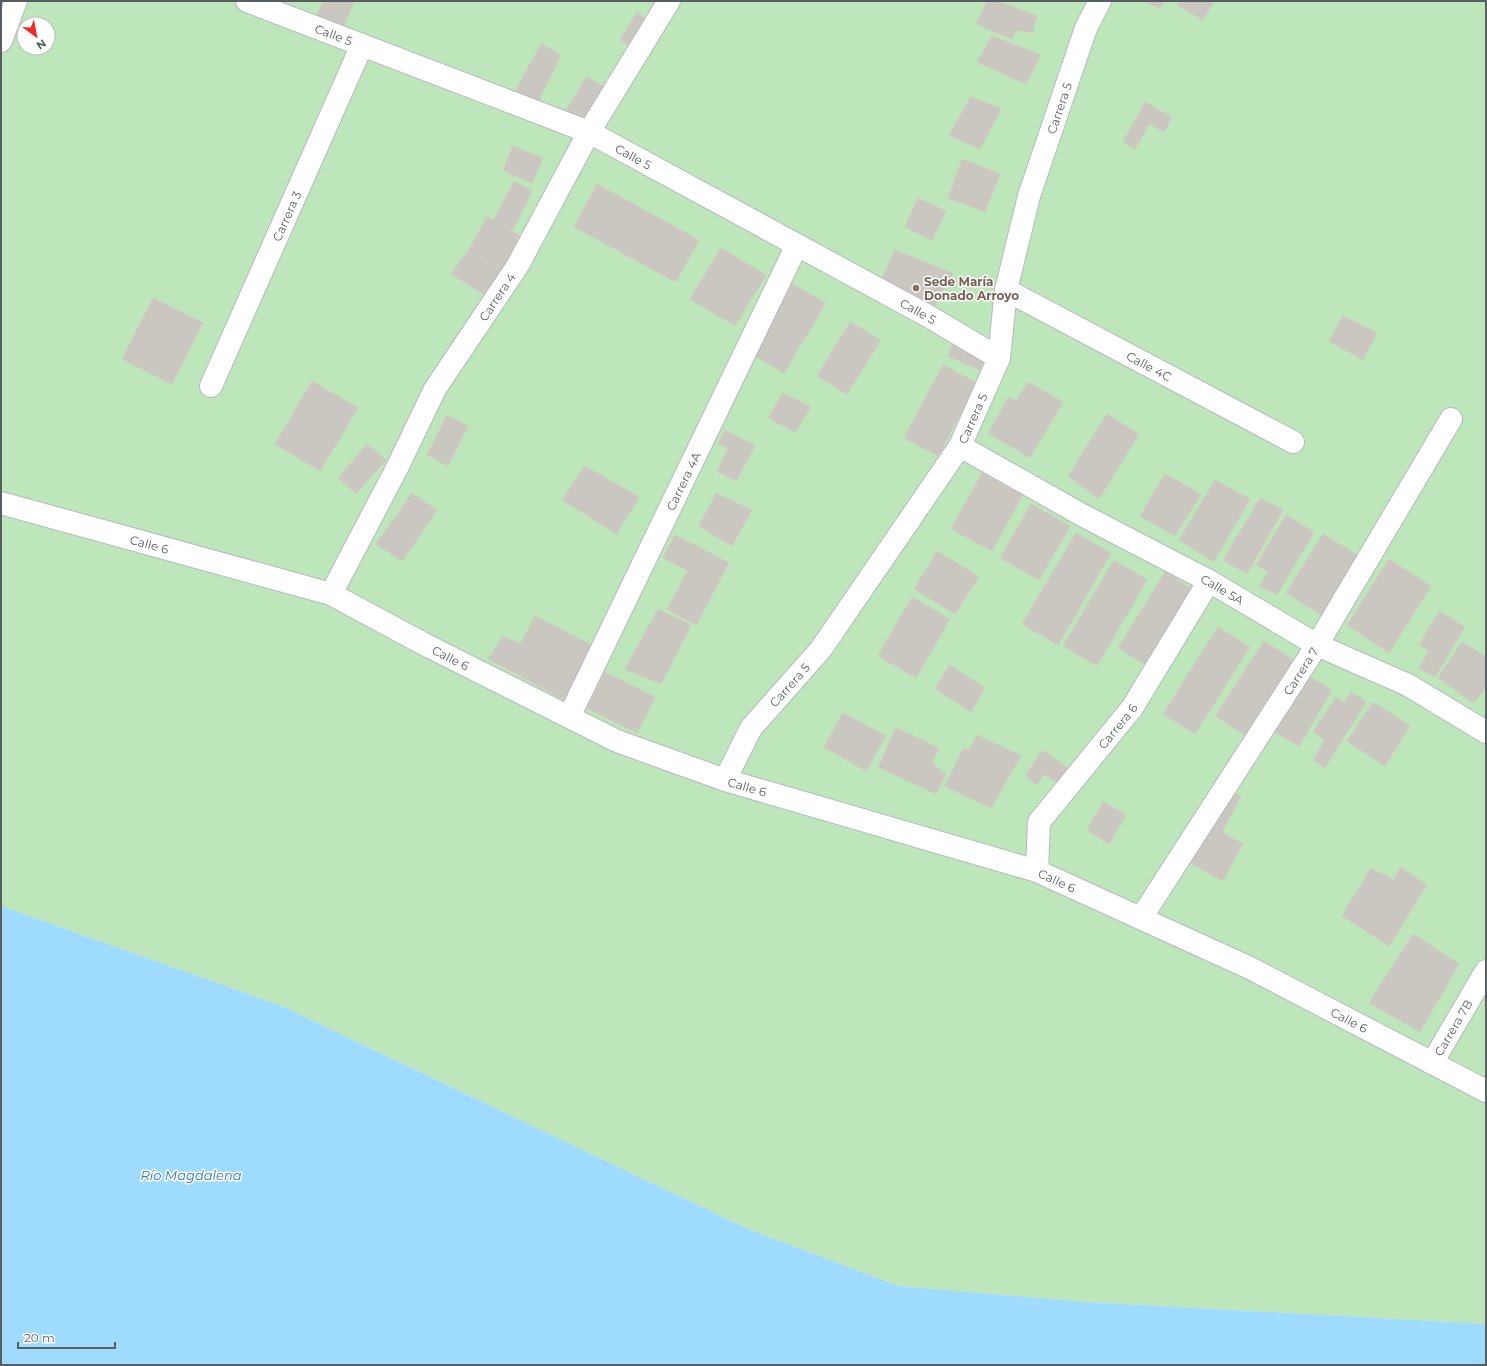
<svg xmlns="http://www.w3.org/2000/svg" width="1487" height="1366" font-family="Montserrat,sans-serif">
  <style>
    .green { fill: #bee6bb; fill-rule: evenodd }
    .water { fill: #9fdaff }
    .building { fill: #cac6c0; stroke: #d2cbbf }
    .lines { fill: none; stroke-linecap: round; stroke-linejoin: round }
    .minor-casing { stroke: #b6b9be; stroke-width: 24 }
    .minor { stroke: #fff; stroke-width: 22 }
    .education-dot { fill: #8d6e63; stroke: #fff; stroke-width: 1.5 }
    .labels { text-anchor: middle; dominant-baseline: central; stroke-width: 3; stroke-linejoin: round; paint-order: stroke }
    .street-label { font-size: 12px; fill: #595e62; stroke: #fff }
    .education-label { font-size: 12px; font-weight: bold; fill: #785e54; stroke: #fff; text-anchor: start }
    .water-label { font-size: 13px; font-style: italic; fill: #3675ac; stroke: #fff }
  </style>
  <rect width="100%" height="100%" fill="#edeae0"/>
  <path class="green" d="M1,1h1485v1323l-399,-22 -189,-16 -150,-57 -466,-223 -281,-100zM24,24h24v24h-24z"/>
  <path class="water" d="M1,906l281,100 466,223 150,57 189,16 399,22v41h-1485z"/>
  <g class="building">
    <path d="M323,1h31l-11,27 -27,-10z"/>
    <path d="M987,1h11l39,15 -5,17 -15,-3 -5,9 -36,-15z"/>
    <path d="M1145,1h19l-4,8z"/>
    <path d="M1180,1h34l-11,19 -26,-15z"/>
    <path d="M637,12l15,11 -17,26 -15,-9z"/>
    <path d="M992,36l49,19 -15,29 -49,-22z"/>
    <path d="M541,44l20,11 -13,27 -22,-11z"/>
    <path d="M526,71l22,11 -13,26 -22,-12z"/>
    <path d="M586,77l28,15 -26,45 -28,-16z"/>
    <path d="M971,97l30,12 -21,40 -31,-14z"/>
    <path d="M1145,102l27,15 -8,15 -15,-8 -14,25 -12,-7z"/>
    <path d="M513,146l30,12 -11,25 -29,-13z"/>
    <path d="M962,159l38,15 -15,38 -37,-14z"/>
    <path d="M514,181l18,10 -20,40 -19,-10z"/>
    <path d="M597,184l102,56 -23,42 -102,-55z"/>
    <path d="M918,198l28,13 -14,29 -27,-13z"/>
    <path d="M487,217l33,19 -18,33 -34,-18z"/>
    <path d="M721,248l45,27 -31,51 -45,-27z"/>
    <path d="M895,250l58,23 -22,39 -55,-22z"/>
    <path d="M468,251l34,18 -14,28 -37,-23z"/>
    <path d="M792,284l34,19 -42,70 -36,-21z"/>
    <path d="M153,298l50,25 -31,61 -50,-25z"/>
    <path d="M1343,316l34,17 -14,27 -34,-19z"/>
    <path d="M850,322l31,18 -34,54 -30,-18z"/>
    <path d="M957,333l32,14 -9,23 -32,-14z"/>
    <path d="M943,365l34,18 -39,73 -34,-18z"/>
    <path d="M312,381l46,27 -38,63 -45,-27z"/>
    <path d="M1028,382l35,20 -33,56 -42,-25 21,-36 7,4z"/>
    <path d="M783,393l28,14 -16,25 -27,-14z"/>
    <path d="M1107,414l32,20 -40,65 -31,-23z"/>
    <path d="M447,415l21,11 -20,40 -21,-11z"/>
    <path d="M725,430l30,16 -19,35 -19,-10 11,-22 -10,-6z"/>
    <path d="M367,444l19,16 -30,34 -18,-16z"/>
    <path d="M585,466l54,31 -22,37 -55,-34z"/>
    <path d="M982,473l41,22 -31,56 -41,-22z"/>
    <path d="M1165,474l36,20 -26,42 -35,-20z"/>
    <path d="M1215,480l35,19 -36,63 -35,-22z"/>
    <path d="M412,493l25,17 -35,51 -26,-17z"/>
    <path d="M716,493l36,17 -20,36 -33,-20z"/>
    <path d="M1260,498l23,12 -36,64 -24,-14z"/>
    <path d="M1031,504l39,22 -31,54 -39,-22z"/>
    <path d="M1286,515l28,17 -37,63 -18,-9 9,-14 -12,-7z"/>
    <path d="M1076,533l35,20 -53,92 -36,-21z"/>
    <path d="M1323,534l44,27 -38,59 -43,-27z"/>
    <path d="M675,535l54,28 -33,62 -29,-16 21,-38 -25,-13z"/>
    <path d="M937,551l42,26 -24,37 -41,-25z"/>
    <path d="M1389,559l42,27 -42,67 -42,-28z"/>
    <path d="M1114,560l33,20 -50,86 -34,-20z"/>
    <path d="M1165,572l28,18 -47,75 -28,-17z"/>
    <path d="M912,597l38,22 -34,59 -38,-22z"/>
    <path d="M658,609l33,16 -30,59 -36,-15z"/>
    <path d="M1439,611l26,16 -30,50 -16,-9 10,-17 -10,-6z"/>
    <path d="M535,616l66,34 -29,54 -84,-45 14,-22 19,6z"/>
    <path d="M1218,627l32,20 -55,87 -32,-20z"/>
    <path d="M1264,641l30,19 -49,75 -30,-19z"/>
    <path d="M1462,642l24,15v30l-12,16 -36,-25z"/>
    <path d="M949,665l36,23 -14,24 -36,-23z"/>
    <path d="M1298,670l34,20 -33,56 -35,-20z"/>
    <path d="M605,672l50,25 -18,36 -50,-25z"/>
    <path d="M1351,692l15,10 -41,66 -12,-8 12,-20 -12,-8 23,-35 9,5z"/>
    <path d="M1373,702l37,24 -25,40 -38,-25z"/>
    <path d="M843,713l43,23 -20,35 -42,-24z"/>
    <path d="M896,728l43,20 -7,15 14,11 -10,20 -58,-27z"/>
    <path d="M977,735l44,21 -30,52 -46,-22 18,-37 6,1z"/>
    <path d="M1042,750l27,19 -10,15 -15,-10 -7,11 -12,-9z"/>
    <path d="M1220,785l21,11 -19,36 21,12 -20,37 -42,-23z"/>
    <path d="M1103,802l23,13 -17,29 -22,-14z"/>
    <path d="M1400,867l27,18 -38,61 -47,-30 29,-48 23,12z"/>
    <path d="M1413,934l46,30 -39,68 -51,-29z"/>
  </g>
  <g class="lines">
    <defs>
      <g id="minor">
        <path id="s1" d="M247,1l342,131 339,184 71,42"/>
        <path d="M1,41l15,-40"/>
        <path id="s2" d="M1006,290l287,152"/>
        <path id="s3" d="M211,386l151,-341"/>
        <path id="s4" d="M960,446l122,69 127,66 108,64 91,40 78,47"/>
        <path id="s5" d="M1,503l330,91 93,50 193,97 108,39 312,91 213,97 236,123"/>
        <path id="s6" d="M331,594l66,-126 38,-79 83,-124 71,-133 80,-131"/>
        <path id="s7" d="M569,717l228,-472"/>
        <path id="s8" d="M725,780l26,-52 70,-79 139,-203 39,-88 7,-68 23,-94 57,-168 14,-27"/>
        <path id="s9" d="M1037,871l2,-49 93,-114 77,-127"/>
        <path id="s10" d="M1141,918l176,-273 134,-226"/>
        <path id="s11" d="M1432,1063l54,-92"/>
      </g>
    </defs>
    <use href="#minor" class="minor-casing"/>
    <use href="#minor" class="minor"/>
  </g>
  <circle class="education-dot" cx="916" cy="288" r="4"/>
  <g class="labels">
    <g class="street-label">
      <text stroke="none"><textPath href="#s1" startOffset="93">Calle 5</textPath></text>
      <text stroke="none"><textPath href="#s8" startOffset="764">Carrera 5</textPath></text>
      <text stroke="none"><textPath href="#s1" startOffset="417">Calle 5</textPath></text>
      <text stroke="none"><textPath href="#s3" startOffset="186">Carrera 3</textPath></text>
      <text stroke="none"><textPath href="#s6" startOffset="341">Carrera 4</textPath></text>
      <text stroke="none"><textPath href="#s1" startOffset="741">Calle 5</textPath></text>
      <text stroke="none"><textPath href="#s2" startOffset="162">Calle 4C</textPath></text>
      <text stroke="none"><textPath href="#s8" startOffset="440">Carrera 5</textPath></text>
      <text stroke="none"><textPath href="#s7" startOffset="262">Carrera 4A</textPath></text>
      <text stroke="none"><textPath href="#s5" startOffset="154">Calle 6</textPath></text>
      <text stroke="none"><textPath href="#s4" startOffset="299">Calle 5A</textPath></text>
      <text stroke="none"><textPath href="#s5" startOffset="478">Calle 6</textPath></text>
      <text stroke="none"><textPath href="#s10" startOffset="294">Carrera 7</textPath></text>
      <text stroke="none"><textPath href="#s8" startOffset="116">Carrera 5</textPath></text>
      <text stroke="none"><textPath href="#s9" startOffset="173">Carrera 6</textPath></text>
      <text stroke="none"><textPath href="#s5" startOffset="802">Calle 6</textPath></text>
      <text stroke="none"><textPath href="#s5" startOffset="1126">Calle 6</textPath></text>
      <text stroke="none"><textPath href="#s5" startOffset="1450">Calle 6</textPath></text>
      <text stroke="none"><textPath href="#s11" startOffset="41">Carrera 7B</textPath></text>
    </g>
    <g class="education-label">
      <text x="924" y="281">Sede María<tspan x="924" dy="14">Donado Arroyo</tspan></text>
    </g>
    <g class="water-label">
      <text x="191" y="1175">Río Magdalena</text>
    </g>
  </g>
  <rect width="1487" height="1366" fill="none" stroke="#595e62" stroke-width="4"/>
  <g transform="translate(36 36) rotate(148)"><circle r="19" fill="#ffffff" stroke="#bdbfc0"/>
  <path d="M0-3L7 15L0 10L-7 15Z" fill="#ef2924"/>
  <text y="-6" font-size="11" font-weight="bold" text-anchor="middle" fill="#595e62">N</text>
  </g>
  <path d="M18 1342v6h97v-6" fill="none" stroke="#595e62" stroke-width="2"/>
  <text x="24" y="1342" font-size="12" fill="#595e62" stroke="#ffffff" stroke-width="3" paint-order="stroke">20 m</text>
</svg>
